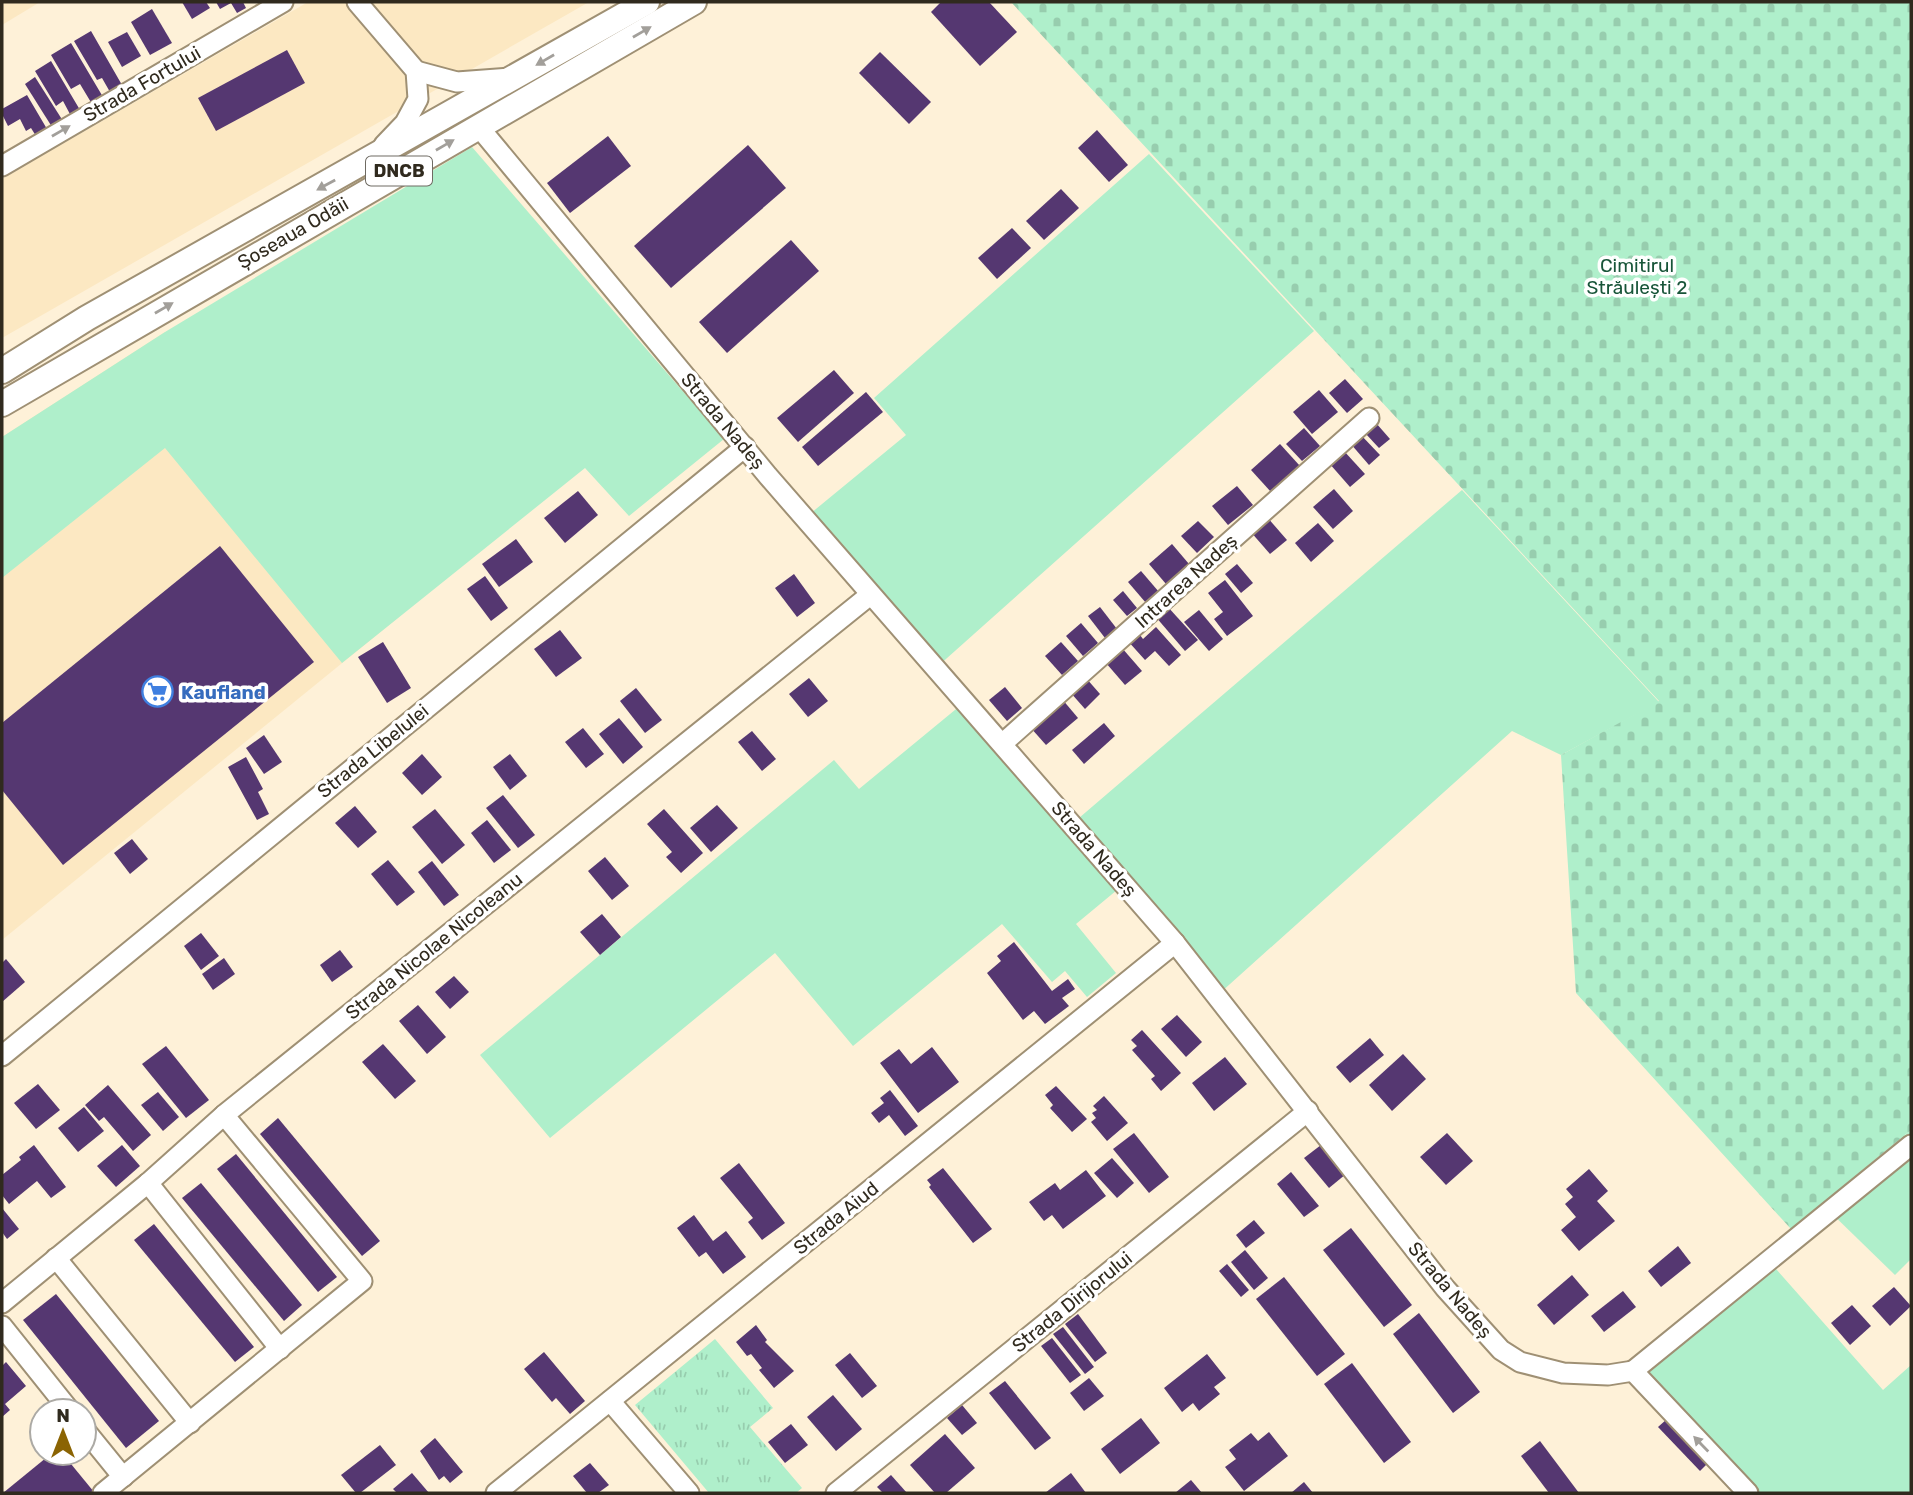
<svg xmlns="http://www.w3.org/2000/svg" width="1913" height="1495" font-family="Rubik,sans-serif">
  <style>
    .built { fill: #fce8c2 }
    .grass { fill: #afefcb }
    .cemetery { fill: url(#cemetery-stones) }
    .park { fill: url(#park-tufts) }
    .building { fill: #553771 }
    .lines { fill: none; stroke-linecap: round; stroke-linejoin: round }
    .minor-casing { stroke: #9f9074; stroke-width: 23 }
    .major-casing { stroke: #9f9074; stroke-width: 28 }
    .minor { stroke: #fff; stroke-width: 19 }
    .major { stroke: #fff; stroke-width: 24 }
    .oneway { fill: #a29f9a }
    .labels { text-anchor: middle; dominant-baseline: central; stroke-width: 7; stroke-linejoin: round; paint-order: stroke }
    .shield { fill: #fff; stroke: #6e6a62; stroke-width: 2 }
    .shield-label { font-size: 18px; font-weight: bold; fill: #302a1e }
    .street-label { font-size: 19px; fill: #302a1e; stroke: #fff }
    .park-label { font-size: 19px; fill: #185539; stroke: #fff }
    .shop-label { font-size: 19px; font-weight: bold; fill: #366cbe; stroke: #fff; text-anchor: start }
  </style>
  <defs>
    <pattern id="cemetery-stones" width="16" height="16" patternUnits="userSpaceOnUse" patternTransform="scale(1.75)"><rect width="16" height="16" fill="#afefcb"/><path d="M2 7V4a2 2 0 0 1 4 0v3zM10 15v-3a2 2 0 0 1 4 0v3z" fill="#97cdae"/></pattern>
    <pattern id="park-tufts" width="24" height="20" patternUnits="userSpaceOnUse" patternTransform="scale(1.75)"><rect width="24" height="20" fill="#afefcb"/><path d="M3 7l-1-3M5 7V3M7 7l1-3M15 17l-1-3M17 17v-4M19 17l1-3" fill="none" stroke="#97cdae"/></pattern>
  </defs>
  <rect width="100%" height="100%" fill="#fef1d8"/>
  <g class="built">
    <path d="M2,2h38l-38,23z"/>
    <path d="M308,2h281l-587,336v-159z"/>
    <path d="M165,332l235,284 -398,324v-503z"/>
  </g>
  <g class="grass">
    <path d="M472,147l252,292 -95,77 -44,-48 -243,195 -177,-215 -163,130v-141l163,-105z"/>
    <path d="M1149,154l165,177 -377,336 -132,-149 101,-83 -32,-37z"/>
    <path d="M1462,490l197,212 -98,53 -49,-24 -292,262 -148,-169z"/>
    <path d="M961,705l156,185 -41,34 40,49 -29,24 -22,-26 -13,11 -50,-58 -149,122 -78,-93 -225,185 -70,-83 354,-295 25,29z"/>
    <path d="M1911,1130v129l-16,16 -72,-70z"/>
    <path d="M1769,1261l114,129 28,-25v128h-163l-115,-122z"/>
  </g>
  <path class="cemetery" d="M1011,2h900v1128l-120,99 -215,-236 -15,-238 98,-54z"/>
  <path class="park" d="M715,1339l58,69 -23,19 52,61 -6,5h-87l-74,-88z"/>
  <g class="building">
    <path d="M182,2h24l4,6 -18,11z"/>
    <path d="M216,2h27l3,6 -9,5 -6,-10 -11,6z"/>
    <path d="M941,2h48l28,30 -37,34 -49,-54z"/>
    <path d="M152,9l20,34 -22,12 -19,-33z"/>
    <path d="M91,31l31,54 -12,7 -8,-14 -5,2 -23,-39z"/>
    <path d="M127,32l14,24 -19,11 -14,-25z"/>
    <path d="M71,43l32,54 -11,7 -12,-20 -9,5 -20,-34z"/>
    <path d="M287,50l18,33 -89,48 -18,-33z"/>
    <path d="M880,52l51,50 -22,22 -50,-51z"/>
    <path d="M51,61l29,49 -9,6 -8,-15 -7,5 -21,-35z"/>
    <path d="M35,77l28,44 -11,6 -27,-43z"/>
    <path d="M27,95l20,34 -11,7 -5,-8 -5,3 -6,-12 -12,7 -6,-12v-5z"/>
    <path d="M1097,130l31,35 -19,17 -31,-34z"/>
    <path d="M608,136l23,30 -61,47 -23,-30z"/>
    <path d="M748,145l38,43 -115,100 -37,-42z"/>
    <path d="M1061,189l18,19 -35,32 -18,-19z"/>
    <path d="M1012,228l19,20 -34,31 -19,-21z"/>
    <path d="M791,240l28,31 -92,82 -28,-31z"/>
    <path d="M834,370l20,23 -56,49 -21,-24z"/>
    <path d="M1345,379l18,20 -16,14 -18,-20z"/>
    <path d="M1319,390l19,22 -26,22 -19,-22z"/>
    <path d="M866,392l17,20 -65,54 -16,-19z"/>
    <path d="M1376,423l14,16 -11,9 -14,-15z"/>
    <path d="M1304,428l16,18 -18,15 -16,-17z"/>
    <path d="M1360,434l20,21 -11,10 -19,-22z"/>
    <path d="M1280,444l20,22 -29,26 -20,-22z"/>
    <path d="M1344,451l21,23 -15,13 -21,-24z"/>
    <path d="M1237,486l16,19 -25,20 -16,-19z"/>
    <path d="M1334,489l19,22 -20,18 -20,-22z"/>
    <path d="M578,491l20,24 -33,28 -21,-25z"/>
    <path d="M1267,517l20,23 -17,14 -20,-23z"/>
    <path d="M1198,521l16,16 -17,16 -16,-17z"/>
    <path d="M1318,523l16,18 -23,21 -16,-19z"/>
    <path d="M516,539l17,23 -34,25 -17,-23z"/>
    <path d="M1172,544l17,20 -23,20 -17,-20z"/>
    <path d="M220,546l94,116 -251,203 -61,-75v-67z"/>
    <path d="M1237,564l16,19 -12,10 -16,-19z"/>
    <path d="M1141,571l18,21 -13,11 -18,-21z"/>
    <path d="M794,574l21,29 -18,14 -22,-29z"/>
    <path d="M485,576l23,32 -17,13 -24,-32z"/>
    <path d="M1225,580l28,36 -26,20 -13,-17 9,-7 -15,-19z"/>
    <path d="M1123,591l14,17 -10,8 -14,-16z"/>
    <path d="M1167,606l31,34 -13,11 -30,-35z"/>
    <path d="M1100,607l17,22 -12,9 -17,-22z"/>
    <path d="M1199,610l24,29 -14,12 -25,-29z"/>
    <path d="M1081,623l17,20 -15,13 -17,-20z"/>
    <path d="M1156,627l25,28 -12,11 -14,-15 -10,9 -18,-20 10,-9 6,8z"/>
    <path d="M560,630l22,28 -26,19 -22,-28z"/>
    <path d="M383,642l28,46 -24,15 -29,-46z"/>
    <path d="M1061,642l17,19 -16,14 -17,-19z"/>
    <path d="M1122,648l20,23 -17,14 -19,-22z"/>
    <path d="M809,678l19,23 -20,16 -19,-23z"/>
    <path d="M1086,678l14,16 -15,15 -15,-17z"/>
    <path d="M1005,687l17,21 -15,13 -18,-21z"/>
    <path d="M636,688l26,32 -17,13 -25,-32z"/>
    <path d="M1062,699l16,19 -32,27 -16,-18z"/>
    <path d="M619,718l24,29 -20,17 -24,-30z"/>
    <path d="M1104,723l11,13 -31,28 -12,-14z"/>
    <path d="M583,728l21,26 -18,14 -21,-26z"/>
    <path d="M752,731l24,28 -14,12 -24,-29z"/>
    <path d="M264,735l18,27 -18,12 -18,-26z"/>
    <path d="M422,754l20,23 -20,18 -20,-22z"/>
    <path d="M510,754l17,22 -17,14 -17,-23z"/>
    <path d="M246,757l17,32 -5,3 11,22 -12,6 -29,-53z"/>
    <path d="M503,795l32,40 -17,13 -32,-40z"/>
    <path d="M717,805l21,23 -27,24 -21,-24z"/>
    <path d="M355,806l22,26 -19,16 -23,-25z"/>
    <path d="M435,809l30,36 -23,19 -30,-37z"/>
    <path d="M664,809l39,44 -22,20 -15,-16 6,-5 -25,-28z"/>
    <path d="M487,820l24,30 -17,13 -23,-30z"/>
    <path d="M132,839l16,20 -18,15 -16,-21z"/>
    <path d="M605,857l24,29 -17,14 -24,-29z"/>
    <path d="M388,860l27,32 -18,14 -26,-32z"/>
    <path d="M432,861l27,34 -15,11 -26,-34z"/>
    <path d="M602,914l19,23 -21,18 -20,-23z"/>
    <path d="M201,933l18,23 -18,14 -17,-24z"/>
    <path d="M1014,942l38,49 16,-12 7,10 -13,9 7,8 -24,18 -11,-13 -11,9 -36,-47 14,-12 -4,-5z"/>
    <path d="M340,950l13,17 -21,15 -12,-17z"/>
    <path d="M224,958l11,16 -22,16 -11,-16z"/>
    <path d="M6,959l19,23 -23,20v-39z"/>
    <path d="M454,976l15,16 -19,17 -15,-17z"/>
    <path d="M418,1005l28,32 -19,17 -28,-33z"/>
    <path d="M1177,1015l25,27 -16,15 -25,-28z"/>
    <path d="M1142,1030l39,43 -20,18 -10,-12 4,-3 -23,-26 5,-4 -6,-6z"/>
    <path d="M1370,1038l14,17 -34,28 -14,-16z"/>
    <path d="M383,1044l33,37 -21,18 -33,-37z"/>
    <path d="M166,1046l43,54 -23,18 -44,-54z"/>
    <path d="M932,1047l27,35 -41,31 -38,-50 19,-14 12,15z"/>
    <path d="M1403,1054l23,25 -34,32 -23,-26z"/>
    <path d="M1225,1057l22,27 -33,27 -22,-28z"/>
    <path d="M38,1084l22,26 -24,19 -22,-26z"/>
    <path d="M108,1085l43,50 -18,16 -29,-34 -5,4 -14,-16z"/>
    <path d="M1056,1086l31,33 -15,13 -22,-24 3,-3 -8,-10z"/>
    <path d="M890,1090l28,36 -13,10 -16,-21 -10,8 -8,-10 13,-10 -4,-5z"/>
    <path d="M158,1092l21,25 -16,14 -22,-26z"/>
    <path d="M1104,1096l24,27 -21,18 -16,-19 5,-4 -4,-5 5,-3 -4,-4z"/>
    <path d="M84,1107l20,24 -26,21 -20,-24z"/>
    <path d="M278,1118l102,123 -18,15 -102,-122z"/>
    <path d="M1134,1133l35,44 -20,16 -36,-44z"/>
    <path d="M1447,1133l26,28 -27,24 -26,-28z"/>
    <path d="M34,1145l32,42 -15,11 -14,-17 -28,23 -7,-9v-20l19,-15 -2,-3z"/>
    <path d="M122,1145l18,21 -24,21 -19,-21z"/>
    <path d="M1321,1145l25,29 -17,14 -25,-30z"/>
    <path d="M236,1154l101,123 -19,15 -101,-123z"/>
    <path d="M1112,1158l22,25 -17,15 -23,-25z"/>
    <path d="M739,1163l46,60 -23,17 -14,-18 5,-4 -33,-40z"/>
    <path d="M943,1168l49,61 -19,14 -44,-56 2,-2 -4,-5z"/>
    <path d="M1589,1169l19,22 -11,10 18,20 -36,30 -18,-21 15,-13 -11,-13 8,-7 -7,-8z"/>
    <path d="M1086,1170l20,26 -43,33 -11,-14 -8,6 -15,-19 26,-19 5,7z"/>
    <path d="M1291,1172l28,34 -15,11 -27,-33z"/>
    <path d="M201,1183l101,122 -18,16 -102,-123z"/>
    <path d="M2,1208l17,21 -12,10 -5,-7z"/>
    <path d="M694,1215l19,26 13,-10 20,26 -23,17 -17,-22 -7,5 -22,-29z"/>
    <path d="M1254,1220l11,13 -19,15 -10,-13z"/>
    <path d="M154,1224l100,123 -19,15 -101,-122z"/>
    <path d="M1351,1228l61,77 -28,22 -61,-77z"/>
    <path d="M1678,1246l13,17 -30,24 -13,-16z"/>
    <path d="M1245,1250l23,28 -14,12 -23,-28z"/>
    <path d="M1227,1264l22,26 -8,7 -22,-26z"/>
    <path d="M1572,1275l17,20 -35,30 -17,-20z"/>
    <path d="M1284,1277l61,77 -28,22 -61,-77z"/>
    <path d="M1894,1287l17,19 -21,20 -18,-20z"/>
    <path d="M1623,1291l13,16 -32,25 -13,-16z"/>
    <path d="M56,1294l103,127 -33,27 -103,-128z"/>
    <path d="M1852,1305l19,21 -21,19 -19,-22z"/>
    <path d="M1419,1313l61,79 -27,21 -60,-79z"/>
    <path d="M1078,1314l29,39 -12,9 -30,-38z"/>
    <path d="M756,1325l11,15 -2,2 29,29 -20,17 -15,-18 3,-2 -11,-14 -4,2 -11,-14z"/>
    <path d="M1063,1327l31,40 -9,7 -32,-40z"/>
    <path d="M1052,1338l29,37 -11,8 -29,-37z"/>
    <path d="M544,1352l41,49 -15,13 -14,-16 -4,4 -28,-33z"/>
    <path d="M850,1353l27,33 -15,12 -27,-33z"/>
    <path d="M1207,1354l19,24 -12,9 6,7 -21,17 -6,-8 -11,9 -18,-24z"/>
    <path d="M6,1362l20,24 -21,18 5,6 -8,7v-51z"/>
    <path d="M1352,1363l59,79 -27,21 -60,-79z"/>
    <path d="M1089,1378l15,18 -20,15 -14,-18z"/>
    <path d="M1005,1381l46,57 -16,12 -46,-57z"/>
    <path d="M833,1395l29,34 -26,22 -29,-34z"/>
    <path d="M962,1405l15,18 -15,12 -15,-17z"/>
    <path d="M1141,1418l19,25 -40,31 -19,-25z"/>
    <path d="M1667,1419l41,44 -8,8 -42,-44z"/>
    <path d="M791,1424l17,21 -23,18 -17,-21z"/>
    <path d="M1269,1432l19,24 -44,35 -19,-24 11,-8 -7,-9 22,-17 7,8z"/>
    <path d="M945,1434l30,34 -29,25h-11l-25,-28z"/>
    <path d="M435,1438l28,34 -13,11 -6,-7 -5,4 -19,-29z"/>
    <path d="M1540,1441l39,52h-30l-28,-37z"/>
    <path d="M380,1445l16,20 -36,28h-4l-15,-18z"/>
    <path d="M52,1453h10l32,39 -91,1z"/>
    <path d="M590,1463l19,22 -11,8h-11l-14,-17z"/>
    <path d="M412,1473l17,20h-32l-4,-4z"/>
    <path d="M1071,1473l15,20h-41z"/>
    <path d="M891,1475l16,18h-24l-6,-6z"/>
    <path d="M1191,1480l11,13h-27z"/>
    <path d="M1304,1482l9,11h-22z"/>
  </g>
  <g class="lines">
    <defs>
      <g id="minor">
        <path d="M357,2l59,69 2,28 -13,24 -21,22"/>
        <path d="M416,71l41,11 54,-4"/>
        <path d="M478,126l290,350 407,467 270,345 56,62 19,12 43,11 45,2 25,-4"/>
        <path d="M2,166l281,-164"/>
        <path d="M1003,743l366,-325"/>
        <path d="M2,1056l743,-609"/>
        <path d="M148,1183l132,166"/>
        <path d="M56,1258l134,165"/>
        <path d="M2,1303l146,-120 76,-68 646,-520"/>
        <path d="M2,1326l68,85"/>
        <path d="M1633,1371l278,-226"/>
        <path d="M1633,1371l115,122"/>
        <path d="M610,1401l79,92"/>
        <path d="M84,1429l39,48"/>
        <path d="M103,1493l259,-212 -138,-166"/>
        <path d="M496,1493l679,-550"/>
        <path d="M836,1493l472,-382"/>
      </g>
      <g id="major">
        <path d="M2,371l85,-53 560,-316"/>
        <path d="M2,404l692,-402"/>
      </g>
    </defs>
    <use href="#minor" class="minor-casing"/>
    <use href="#major" class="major-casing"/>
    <use href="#minor" class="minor"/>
    <use href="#major" class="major"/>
  </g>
  <defs><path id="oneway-solid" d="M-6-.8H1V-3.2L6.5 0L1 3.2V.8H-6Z" transform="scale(1.75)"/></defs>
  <g class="oneway">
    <use href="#oneway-solid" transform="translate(642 32) rotate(-30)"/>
    <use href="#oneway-solid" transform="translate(545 60) rotate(150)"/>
    <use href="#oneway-solid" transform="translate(61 131) rotate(-30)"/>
    <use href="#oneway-solid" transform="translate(445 145) rotate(-30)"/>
    <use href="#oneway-solid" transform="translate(326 185) rotate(151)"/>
    <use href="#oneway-solid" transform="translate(164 308) rotate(-30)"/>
    <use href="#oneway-solid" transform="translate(1701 1444) rotate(-134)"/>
  </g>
  <defs>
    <symbol id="supermarket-ring" viewBox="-11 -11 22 22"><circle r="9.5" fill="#fff" stroke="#3f7fe0" stroke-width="1.5"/><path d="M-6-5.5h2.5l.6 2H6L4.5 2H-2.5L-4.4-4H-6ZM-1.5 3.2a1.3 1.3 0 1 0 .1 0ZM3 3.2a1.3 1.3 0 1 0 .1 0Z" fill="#3f7fe0"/></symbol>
  </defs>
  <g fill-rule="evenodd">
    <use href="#supermarket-ring" x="140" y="674" width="35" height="35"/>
  </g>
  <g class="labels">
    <rect class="shield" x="366" y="156.5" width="66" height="29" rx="5"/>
    <g class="shield-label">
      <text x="399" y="171">DNCB</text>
    </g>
    <g class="street-label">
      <text transform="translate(142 84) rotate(-30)">Strada Fortului</text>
      <text transform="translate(293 233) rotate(-30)">Șoseaua Odăii</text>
      <text transform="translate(723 421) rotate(50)">Strada Nadeș</text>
      <text transform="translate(1186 581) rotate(-42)">Intrarea Nadeș</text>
      <text transform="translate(373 751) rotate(-39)">Strada Libelulei</text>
      <text transform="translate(1094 849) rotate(49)">Strada Nadeș</text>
      <text transform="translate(434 946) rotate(-39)">Strada Nicolae Nicoleanu</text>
      <text transform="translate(836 1218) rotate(-39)">Strada Aiud</text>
      <text transform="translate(1450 1290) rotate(50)">Strada Nadeș</text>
      <text transform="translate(1072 1302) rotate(-39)">Strada Dirijorului</text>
    </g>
    <g class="park-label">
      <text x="1637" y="265">Cimitirul<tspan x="1637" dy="22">Străulești 2</tspan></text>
    </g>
    <g class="shop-label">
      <text x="181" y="692">Kaufland</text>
    </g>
  </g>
  <rect width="1913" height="1495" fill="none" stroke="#302a1e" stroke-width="7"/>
  <g transform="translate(63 1432)"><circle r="33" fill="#ffffff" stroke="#acaaa5" stroke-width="2"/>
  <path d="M0-5L12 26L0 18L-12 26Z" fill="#8b6403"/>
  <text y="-10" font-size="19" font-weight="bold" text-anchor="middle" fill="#302a1e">N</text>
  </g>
</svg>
